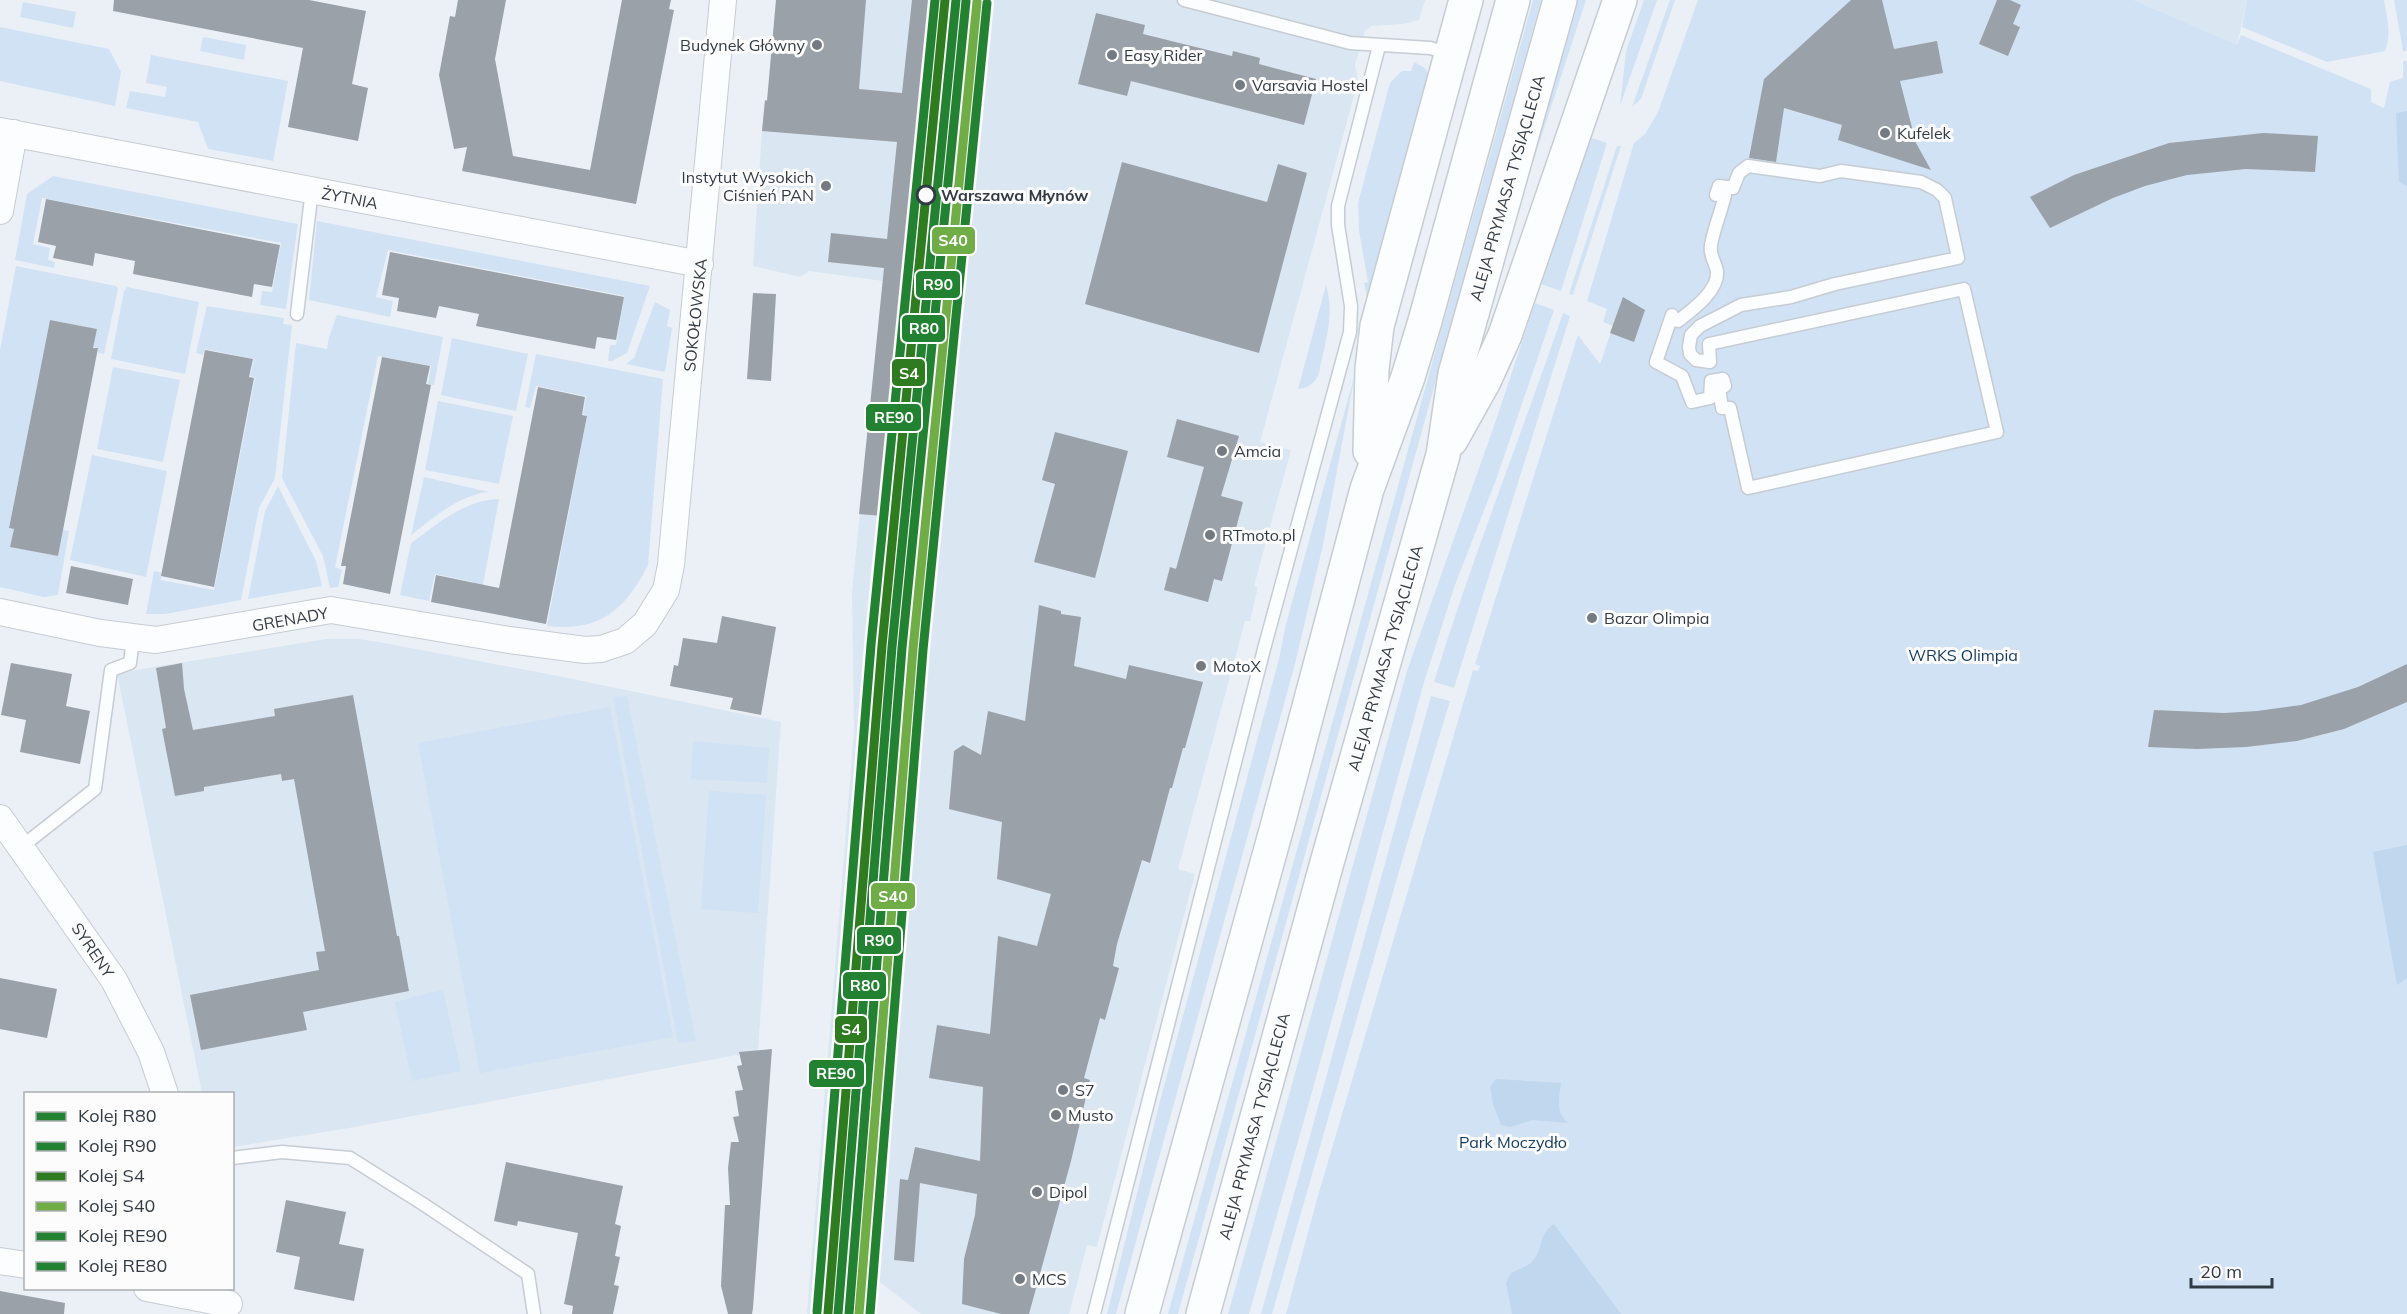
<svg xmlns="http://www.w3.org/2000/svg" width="2407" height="1314" font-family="Mulish,sans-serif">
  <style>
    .built { fill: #dae6f2 }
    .green { fill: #d1e2f4 }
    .forest { fill: #c0d7ee }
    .building { fill: #9ba1a8 }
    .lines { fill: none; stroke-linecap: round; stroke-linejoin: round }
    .lane-casing { stroke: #c6ccd4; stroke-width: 15 }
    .street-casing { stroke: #c6ccd4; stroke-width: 28 }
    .primary-casing { stroke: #c6ccd4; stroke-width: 36 }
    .lane { stroke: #fcfdfe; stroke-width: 12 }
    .street { stroke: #fcfdfe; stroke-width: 26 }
    .primary { stroke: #fcfdfe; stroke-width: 33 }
    .rail-1-casing { stroke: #fcfcfc; stroke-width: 14 }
    .rail-2-casing { stroke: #fcfcfc; stroke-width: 14 }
    .rail-3-casing { stroke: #fcfcfc; stroke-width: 14 }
    .rail-4-casing { stroke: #fcfcfc; stroke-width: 14 }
    .rail-5-casing { stroke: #fcfcfc; stroke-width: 14 }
    .rail-6-casing { stroke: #fcfcfc; stroke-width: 14 }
    .rail-1 { stroke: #238132; stroke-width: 9 }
    .rail-2 { stroke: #238132; stroke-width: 9 }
    .rail-3 { stroke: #2f7b20; stroke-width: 9 }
    .rail-4 { stroke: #70ad46; stroke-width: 9 }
    .rail-5 { stroke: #238132; stroke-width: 9 }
    .rail-6 { stroke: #238132; stroke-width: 9 }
    .poi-dot { fill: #737a82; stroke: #fcfcfc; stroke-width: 2 }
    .stop-dot { fill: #fcfcfc; stroke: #323b44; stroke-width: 3 }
    .labels { text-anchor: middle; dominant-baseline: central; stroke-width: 6; stroke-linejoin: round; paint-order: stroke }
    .poi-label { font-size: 16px; fill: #323b44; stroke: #fcfcfc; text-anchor: start }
    .street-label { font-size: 16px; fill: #323b44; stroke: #fcfcfc }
    .stop-label { font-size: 16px; font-weight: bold; fill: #323b44; stroke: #fcfcfc; text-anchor: start }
    .park-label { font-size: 16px; fill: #10395e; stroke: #fcfcfc }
    .line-badge { stroke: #fcfcfc; stroke-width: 2 }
    .badge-label { font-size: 16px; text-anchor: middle; font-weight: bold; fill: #fff }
  </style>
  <rect width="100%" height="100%" fill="#ebf0f6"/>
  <g class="built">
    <path d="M776,0h649l-6,20 -16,4 -32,2 -6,5 -10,34 3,16 -98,361 31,8 -37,136 4,1 -8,34h-5l-67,248 17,5 -98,373 -10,-2 -18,69h-148l-49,-38 -3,38h-62l47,-583 -2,-139 31,-311 -74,-10 -9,6 -47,-11 9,-135 3,-31h2z"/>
    <path d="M2134,0h113l-10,45z"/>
    <path d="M326,639h32l21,3 179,34 223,46 -23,329 -409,77 -116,19 -1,-53 -30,-1 -85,-420z"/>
  </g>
  <g class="green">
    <path d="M1533,0h8l-363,1314h-10z"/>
    <path d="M1578,0h8l-63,193z"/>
    <path d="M1644,0h13l-37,106 6,-55z"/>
    <path d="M1670,0h5l-34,99 -9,8z"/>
    <path d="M1698,0h436l103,45 4,-10 130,54v13l13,6 6,-26 13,-4v-17h4v1253h-1121l31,-115 156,-529 5,1 2,-5 -5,-2 103,-329 22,29 13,-38 -10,-4 4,-13 -20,-8 47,-158 11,-9 13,-22z"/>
    <path d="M2247,0h137c3,18 8,34 1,51l-58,11 -85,-35z"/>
    <path d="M2394,0h13v51h-4z"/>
    <path d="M23,2l53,10 -3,16 -53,-11z"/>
    <path d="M0,27l109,22 12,23 -6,34 -115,-25z"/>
    <path d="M203,37l43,8 -2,15 -44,-9z"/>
    <path d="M151,55l137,26 -15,80 -65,-12 -10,-27 -72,-14 4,-17 35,6 2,-10 -21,-4z"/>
    <path d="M1414,62l11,6 5,9 -65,254 2,-33 -3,-15 4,-1 -9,-51 -1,-28 32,-120 12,-12h9z"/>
    <path d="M1589,137l18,6 -46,148 -20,-7z"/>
    <path d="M1617,146h4l-48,149 -4,-1z"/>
    <path d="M53,176l245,48 -12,85 -26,-4 2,-14 10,1 9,-49 -239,-45 -9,46 17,4 -2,12 7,2 -1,6 -39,-8 12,-66z"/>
    <path d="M317,221l333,65 -23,67 -15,8h-4l2,-16h6l8,-49 -236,-46 -12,47 17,4 -3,16 -81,-17z"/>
    <path d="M16,266l100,20 2,3 -14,65 -6,-1v-5l-5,-1 4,-18 -47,-9 -41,207 5,2 -3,18 47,9 5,-26 6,1 -11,64 -14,2 -44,-10v-237z"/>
    <path d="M1326,285c9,29 -1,59 -7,88 -4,10 -10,15 -21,16z"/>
    <path d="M127,287l72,15 -14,72 -74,-15 13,-68z"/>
    <path d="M655,302l15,8 -3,16 5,2 -7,44 -39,-8 8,-6z"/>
    <path d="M1535,303l19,7 -57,167 -42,108 -31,97 -112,410 -63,222h-21l179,-643 88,-248z"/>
    <path d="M207,306l77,12 -1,6 9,1 -17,153 -16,30 -18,92 -76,14h-19l8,-43 8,2 -1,7 53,10 41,-212 -5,-2 4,-17 -49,-10 -2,6 -7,-2z"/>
    <path d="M1563,313l7,3 -116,372 -20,-6c38,-124 87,-246 129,-369z"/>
    <path d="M337,315l106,22 -9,48 -6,-1 3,-18 -53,-10 -43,211 7,3 -4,17 -8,1 -7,-32 -41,-78 14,-135 31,6 2,-12z"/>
    <path d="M452,338l76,16 -12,57 -75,-16z"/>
    <path d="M536,354l127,25 -15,186c-23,45 -48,67 -101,61l40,-210 -4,-2 3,-18 -50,-10 -6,22 -5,-1z"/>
    <path d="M113,367l67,13 -17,82 -66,-13z"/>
    <path d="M1355,374l-32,171 -28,119 -179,650h-9l53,-213 119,-442 7,-35z"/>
    <path d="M438,401l75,15 -14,68 -74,-14z"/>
    <path d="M92,455l75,16 -21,106 -76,-17z"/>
    <path d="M424,477l65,15c-30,3 -55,25 -78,43z"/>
    <path d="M278,486l38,75 6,25 -74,13 17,-88z"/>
    <path d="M499,499l-21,112 -11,-2 6,-27 -38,-8 -6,27 -29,-6 11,-52c27,-19 53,-43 88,-44z"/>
    <path d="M627,696l69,345 -18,2 -65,-346z"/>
    <path d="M1431,696l19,5 -44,146 -134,467h-11z"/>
    <path d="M610,707l63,330 -193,36 -62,-330z"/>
    <path d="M693,741l76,7 -2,35 -76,-4z"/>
    <path d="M709,791l57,4 -8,118 -57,-4z"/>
    <path d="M443,989l18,82 -49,10 -17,-79z"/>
  </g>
  <g class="forest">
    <path d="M2407,111v75l-8,-4 -3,-69z"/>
    <path d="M2407,845v133l-10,7 -24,-133z"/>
    <path d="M1496,1079l65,4c-2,15 -6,29 7,40l-35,-3 -23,7 -9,-2 -8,-21 -3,-17z"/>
    <path d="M1554,1224l67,90h-109l-6,-31 5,-10c6,-3 13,-5 18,-9 15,-10 8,-30 25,-40z"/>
  </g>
  <g class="building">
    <path d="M114,0h195l57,11 -14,73 16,4 -10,53 -70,-14 15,-79 -190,-37z"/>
    <path d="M458,0h48l-11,59 18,97 77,14 32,-170h49l-2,9 5,1 -38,194 -174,-33 5,-24 -13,2 -15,-74 11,-59 5,1z"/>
    <path d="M776,0h90l-7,89 43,4 10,-93h72l-54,520 -71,-6 25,-246 -56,-6 3,-29 56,6 10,-97 -135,-11 3,-31 2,1z"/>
    <path d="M1851,0h31l12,49 43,-8 6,32 -43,8 16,62 15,27 -93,-30 4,-15 -58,-17 -8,54 -27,-4 15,-79z"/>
    <path d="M1997,0h13l11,5 -8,19 7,3 -12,29 -29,-12z"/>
    <path d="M1096,13l49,12 -2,9 89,22 1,-5 27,7 -1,6 57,15 -12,46 -173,-44 -4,15 -49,-12z"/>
    <path d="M2263,133l55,3 -3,36 -69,-3 -59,6 -42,11 -32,12 -63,30 -20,-31 44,-22 95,-32z"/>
    <path d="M1122,162l145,40 11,-38 29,9 -48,180 -174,-49z"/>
    <path d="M46,199l234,46 -8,42 -18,-3 -2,13 -119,-23 2,-13 -40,-8 -2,13 -40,-8 3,-12 -18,-4z"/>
    <path d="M390,252l234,45 -8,43 -19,-3 -2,12 -119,-23 3,-12 -40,-8 -3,12 -39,-7 2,-13 -17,-3z"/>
    <path d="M753,293l23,1 -5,87 -24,-2z"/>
    <path d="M1623,297l22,13 -11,32 -24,-9z"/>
    <path d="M50,320l47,9 -4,19h5l-40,208 -48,-9 4,-18 -5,-1z"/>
    <path d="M205,350l48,9 -4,18 5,1 -40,209 -53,-11z"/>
    <path d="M382,357l48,9 -4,18 5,1 -41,209 -47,-10 3,-18h-5z"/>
    <path d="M538,387l47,10 -3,18 5,1 -41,208 -115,-22 5,-27 63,13z"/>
    <path d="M1177,419l62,17 -18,60 22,6 -21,79 -8,-2 -6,23 -44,-12 6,-23 6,2 28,-102 -37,-10z"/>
    <path d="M1055,432l73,19 -33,127 -61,-16 21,-78 -13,-4z"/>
    <path d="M71,566l62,13 -5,26 -62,-12z"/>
    <path d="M1039,605l22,6v3l20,3 -7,49 52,13 3,-14 74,17 -18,66h-2l-11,40h-2l-20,75 -8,-3 -25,84 -4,22 6,2 -14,52 -5,-2 -16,60 6,2 -19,81 -42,153h-28l-39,-10 2,-45 11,-44 2,-21 -57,-11 -6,79 -20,-2 6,-81 8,1 7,-33 65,14 3,-74 -54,-9 8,-53 53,9 8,-98 39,10 14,-52 -54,-15 5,-57 -53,-13 5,-58 9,-6 18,10 7,-44 37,10z"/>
    <path d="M722,616l54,11 -15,88 -31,-6 3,-11 -63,-12 4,-21 4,1 5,-28 34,5z"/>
    <path d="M11,663l61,11 -6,32 24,5 -10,53 -60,-12 6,-32 -25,-5z"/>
    <path d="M182,663l2,26 9,41 82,-14 -1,-7 79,-14 44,241h2l10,55 -106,21 4,18 -106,20 -11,-55 129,-25 -3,-18 9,-1 -31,-172 -12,2 -1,-7 -77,13v4l-29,5 -13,-67 4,-1 -10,-60z"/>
    <path d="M2407,664v38l-63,27 -47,12 -51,6 -49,2 -49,-2 6,-37 70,3 33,-2 44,-6 57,-18z"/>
    <path d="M0,978l57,11 -10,49 -47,-9z"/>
    <path d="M772,1049l-19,259 -1,6h-24l-7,-28 4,-81h5l-2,-37 3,-26h8l-6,-25 6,-1 -4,-25 8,-1 -6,-24 5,-1 -3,-13z"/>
    <path d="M506,1162l117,24 -8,38 6,2 -6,30 5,1 -6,28 5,1 -6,28h-41l1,-8 -9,-2 14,-71 -60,-12 -1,5 -23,-5z"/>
    <path d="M286,1200l60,12 -7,32 25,5 -10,52 -60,-12 6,-32 -24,-5z"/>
    <path d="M0,1291l65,12 -1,11h-64z"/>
  </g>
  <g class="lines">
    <defs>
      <g id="lane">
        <path d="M1184,0l166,43 80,5 21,6"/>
        <path d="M1748,166l72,10 21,-5 80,11 16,8 8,8 13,60 -123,26 -44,13 -50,8 -41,21 -9,9 -2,12 1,7 6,6 14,2 -1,-18 255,-55 33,143 -249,56 -18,-80h-8l-3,-20 6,-2 -2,-7 -12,2 -1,17 -18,4 -10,-26 -26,-14 16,-47 2,5 4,1c14,-11 41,-30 39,-50 -2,-10 -8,-16 -6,-26 3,-17 10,-33 14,-50h-9l3,-9 14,2 6,-15z"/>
        <path d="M297,314l15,-124"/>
        <path d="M20,848l75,-59 16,-119 19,-7 3,-24"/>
        <path d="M232,1158l50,-6 68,6 73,46 105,70 6,40"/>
        <path d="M1094,1314l170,-665 86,-317 1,-26 -13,-81v-19l41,-160"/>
      </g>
      <g id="street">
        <path d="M0,131l700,133"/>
        <path d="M0,211l14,-78"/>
        <path d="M0,612l100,21 56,7 175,-30 178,30 76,10 16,-1 24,-8 20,-17 21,-34 5,-25 52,-565"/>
        <path d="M0,818l114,162 37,72 14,42"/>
        <path d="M0,1261l26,4"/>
        <path d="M147,1288l82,16"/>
      </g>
      <g id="primary">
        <path d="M1451,440l33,-59 21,-46 115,-335"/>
        <path d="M1370,451l2,-82 5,-43 89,-326"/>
        <path d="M1142,1314l135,-487 90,-338 41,-112 17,-56 88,-321"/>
        <path d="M1203,1314l123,-448 117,-411 12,-81 105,-374"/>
      </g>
    </defs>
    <use href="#lane" class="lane-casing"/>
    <use href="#street" class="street-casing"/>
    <use href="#primary" class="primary-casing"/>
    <use href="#lane" class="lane"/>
    <use href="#street" class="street"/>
    <use href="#primary" class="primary"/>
    <defs>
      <path id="rail-1" d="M838,1314l54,-667 64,-647"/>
      <path id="rail-2" d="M849,1314l53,-666 64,-647"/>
      <path id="rail-3" d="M828,1313l54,-667 63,-646"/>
      <path id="rail-4" d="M859,1314l54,-665 64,-647"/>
      <path id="rail-5" d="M817,1312l54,-667 64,-645"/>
      <path id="rail-6" d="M870,1314l53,-664 64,-647"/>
    </defs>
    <use href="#rail-1" class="rail-1-casing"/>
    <use href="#rail-2" class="rail-2-casing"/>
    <use href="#rail-3" class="rail-3-casing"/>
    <use href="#rail-4" class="rail-4-casing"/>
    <use href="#rail-5" class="rail-5-casing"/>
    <use href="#rail-6" class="rail-6-casing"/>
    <use href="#rail-1" class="rail-1"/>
    <use href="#rail-2" class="rail-2"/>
    <use href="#rail-3" class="rail-3"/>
    <use href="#rail-4" class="rail-4"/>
    <use href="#rail-5" class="rail-5"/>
    <use href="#rail-6" class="rail-6"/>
  </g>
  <g class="poi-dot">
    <circle cx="817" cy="45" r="6"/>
    <circle cx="1112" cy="55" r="6"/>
    <circle cx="1240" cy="85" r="6"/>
    <circle cx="1885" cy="133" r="6"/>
    <circle cx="826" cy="186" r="6"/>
    <circle cx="1222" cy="451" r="6"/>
    <circle cx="1210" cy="535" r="6"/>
    <circle cx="1592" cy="618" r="6"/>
    <circle cx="1201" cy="666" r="6"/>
    <circle cx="1063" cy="1090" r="6"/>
    <circle cx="1056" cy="1115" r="6"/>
    <circle cx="1037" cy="1192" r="6"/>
    <circle cx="1020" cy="1279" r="6"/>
  </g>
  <circle class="stop-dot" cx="926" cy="195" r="9"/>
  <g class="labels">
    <g class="poi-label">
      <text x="805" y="45" text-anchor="end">Budynek Główny</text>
      <text x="1124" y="55">Easy Rider</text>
      <text x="1252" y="85">Varsavia Hostel</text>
      <text x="1897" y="133">Kufelek</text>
      <text x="814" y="177" text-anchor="end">Instytut Wysokich<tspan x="814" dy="18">Ciśnień PAN</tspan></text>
      <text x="1234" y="451">Amcia</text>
      <text x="1222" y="535">RTmoto.pl</text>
      <text x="1604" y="618">Bazar Olimpia</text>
      <text x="1213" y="666">MotoX</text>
      <text x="1075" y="1090">S7</text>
      <text x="1068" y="1115">Musto</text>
      <text x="1049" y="1192">Dipol</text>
      <text x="1032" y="1279">MCS</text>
    </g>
    <g class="street-label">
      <text transform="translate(1507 188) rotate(-74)">ALEJA PRYMASA TYSIĄCLECIA</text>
      <text transform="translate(350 198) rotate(11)">ŻYTNIA</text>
      <text transform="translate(695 315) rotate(-84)">SOKOŁOWSKA</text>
      <text transform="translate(290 619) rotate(-10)">GRENADY</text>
      <text transform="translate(1385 658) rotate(-74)">ALEJA PRYMASA TYSIĄCLECIA</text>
      <text transform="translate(93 950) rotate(56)">SYRENY</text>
      <text transform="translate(1254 1126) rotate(-75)">ALEJA PRYMASA TYSIĄCLECIA</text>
    </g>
    <g class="stop-label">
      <text x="941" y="195">Warszawa Młynów</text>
    </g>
    <g class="park-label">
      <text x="1963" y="655">WRKS Olimpia</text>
      <text x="1513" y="1142">Park Moczydło</text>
    </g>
  </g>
  <g class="line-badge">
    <rect x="931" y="226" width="45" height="29" rx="6" fill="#70ad46"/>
    <rect x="915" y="270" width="46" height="29" rx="6" fill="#238132"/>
    <rect x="901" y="314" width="45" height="29" rx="6" fill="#238132"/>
    <rect x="891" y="358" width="35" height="29" rx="6" fill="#2f7b20"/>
    <rect x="865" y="403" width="57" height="29" rx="6" fill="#238132"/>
    <rect x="870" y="882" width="46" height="28" rx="6" fill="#70ad46"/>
    <rect x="856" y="926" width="46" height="29" rx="6" fill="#238132"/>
    <rect x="842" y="971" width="45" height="29" rx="6" fill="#238132"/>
    <rect x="834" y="1015" width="34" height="29" rx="6" fill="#2f7b20"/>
    <rect x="808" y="1059" width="57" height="29" rx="6" fill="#238132"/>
  </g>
  <g class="badge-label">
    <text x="953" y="246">S40</text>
    <text x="938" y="290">R90</text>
    <text x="924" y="334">R80</text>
    <text x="909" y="379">S4</text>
    <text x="894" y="423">RE90</text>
    <text x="893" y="902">S40</text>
    <text x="879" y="946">R90</text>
    <text x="865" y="991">R80</text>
    <text x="851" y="1035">S4</text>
    <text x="836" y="1079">RE90</text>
  </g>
  <rect x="24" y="1092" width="210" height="198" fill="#fcfcfc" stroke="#abafb2" stroke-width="1.5"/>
  <rect x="36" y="1112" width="30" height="9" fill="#238132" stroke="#abafb2" stroke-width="1.5"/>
  <text x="78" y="1122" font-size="18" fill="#323b44">Kolej R80</text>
  <rect x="36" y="1142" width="30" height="9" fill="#238132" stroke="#abafb2" stroke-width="1.5"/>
  <text x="78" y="1152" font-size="18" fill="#323b44">Kolej R90</text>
  <rect x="36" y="1172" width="30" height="9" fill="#2f7b20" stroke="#abafb2" stroke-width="1.5"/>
  <text x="78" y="1182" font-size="18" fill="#323b44">Kolej S4</text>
  <rect x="36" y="1202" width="30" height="9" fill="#70ad46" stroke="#abafb2" stroke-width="1.5"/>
  <text x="78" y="1212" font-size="18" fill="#323b44">Kolej S40</text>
  <rect x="36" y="1232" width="30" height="9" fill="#238132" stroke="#abafb2" stroke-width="1.5"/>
  <text x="78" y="1242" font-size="18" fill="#323b44">Kolej RE90</text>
  <rect x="36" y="1262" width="30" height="9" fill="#238132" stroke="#abafb2" stroke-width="1.5"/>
  <text x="78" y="1272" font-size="18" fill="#323b44">Kolej RE80</text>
  <path d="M2191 1278v9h81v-9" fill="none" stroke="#323b44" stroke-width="3"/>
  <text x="2200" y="1278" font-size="18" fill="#323b44" stroke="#fcfcfc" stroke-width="4.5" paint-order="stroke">20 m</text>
</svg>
